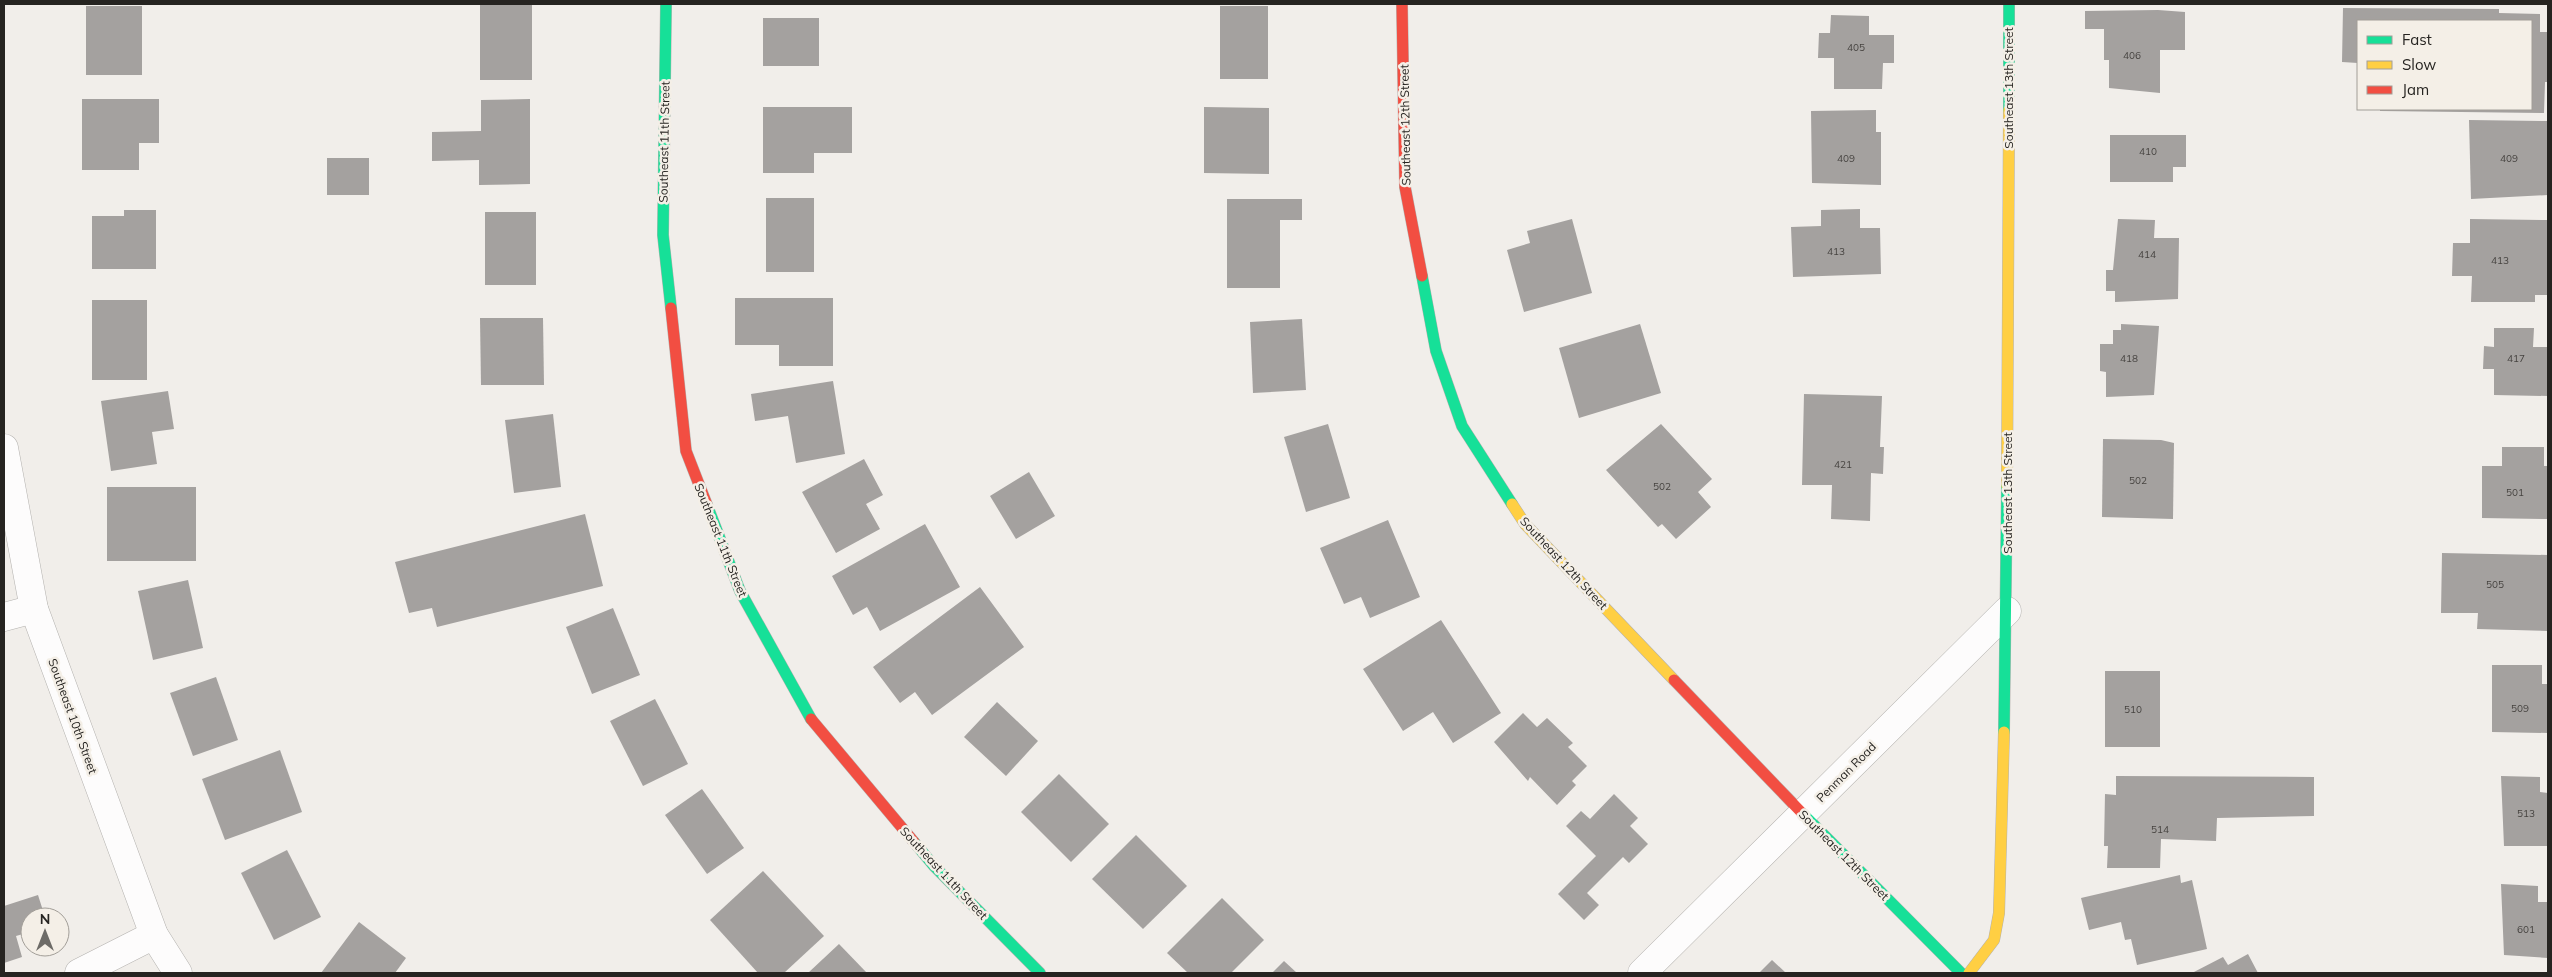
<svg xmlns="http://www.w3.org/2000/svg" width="2552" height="977" font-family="Mulish,sans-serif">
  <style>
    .building { fill: #a4a19f }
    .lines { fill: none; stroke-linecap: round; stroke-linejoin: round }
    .street-casing { stroke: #b4b2af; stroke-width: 29 }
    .fast-casing { stroke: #b4b2af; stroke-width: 12 }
    .slow-casing { stroke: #b4b2af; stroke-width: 12 }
    .jam-casing { stroke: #b4b2af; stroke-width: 12 }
    .street { stroke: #fdfcfc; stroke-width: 28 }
    .fast { stroke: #16e098; stroke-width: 11 }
    .slow { stroke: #ffcf43; stroke-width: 11 }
    .jam { stroke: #f24e42; stroke-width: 11 }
    .labels { text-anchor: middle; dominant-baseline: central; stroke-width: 5; stroke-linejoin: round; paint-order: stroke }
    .number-label { font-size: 10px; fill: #464340 }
    .street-label { font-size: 12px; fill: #262421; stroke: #f4efe7 }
  </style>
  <rect width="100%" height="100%" fill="#f1eeea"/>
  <g class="building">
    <rect x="480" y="4" width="52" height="76"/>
    <rect x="86" y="6" width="56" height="69"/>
    <rect x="1220" y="6" width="48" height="73"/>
    <path d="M2343,8l156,1v4l41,1v18h8v50h-3l-1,31 -164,-2v-2h151v-88h-173v42l-16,-1z"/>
    <path d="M2158,10l27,2v38h-25v43l-51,-5v-28h-5v-31h-19v-18z"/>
    <path d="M1831,15l38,1v19h25v28h-11l-1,26h-48v-31h-16l1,-25h11z"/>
    <rect x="763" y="18" width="56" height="48"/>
    <path d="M82,99h77v44h-20v27h-57z"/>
    <path d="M530,99v85l-51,1v-25l-47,1v-29l49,-1v-31z"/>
    <path d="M763,107h89v46h-38v20h-51z"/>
    <path d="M1204,107l65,1v66l-65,-1z"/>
    <path d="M1876,110v22h5v53l-69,-2 -1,-72z"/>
    <path d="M2469,120l79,1v74l-77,4z"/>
    <path d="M2110,135h76v32h-13v15h-63z"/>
    <rect x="327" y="158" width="42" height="37"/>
    <rect x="766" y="198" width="48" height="74"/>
    <path d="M1227,199h75v21h-22v68h-53z"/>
    <path d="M1860,209v19h20l1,46 -88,3 -2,-50 30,-1v-16z"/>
    <path d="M124,210h32v59h-64v-53h32z"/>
    <rect x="485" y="212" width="51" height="73"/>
    <path d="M1572,219l20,74 -68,19 -17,-62 23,-7 -3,-12z"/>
    <path d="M2118,219l37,1 -1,18h25l-1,61 -63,3v-11h-9v-21h7z"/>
    <path d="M2470,219l78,1v75h-13v7h-64l1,-26h-20l1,-33h17z"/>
    <path d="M735,298h98v68h-54v-21h-44z"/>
    <rect x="92" y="300" width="55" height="80"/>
    <path d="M480,318h63l1,67h-63z"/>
    <path d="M1302,319l4,71 -53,3 -3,-71z"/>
    <path d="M1640,324l21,69 -82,25 -20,-70z"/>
    <path d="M2121,324l38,2 -5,69 -48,2v-25l-6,-1v-27h13v-14h8z"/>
    <path d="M2494,328h40l-1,19h15v49l-54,-1v-26h-11l1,-23 10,1z"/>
    <path d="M833,381l12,73 -49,9 -8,-47 -33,5 -4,-27z"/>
    <path d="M168,391l6,38 -22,3 5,32 -46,7 -10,-70z"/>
    <path d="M1804,394l78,2 -2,51h4l-1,27 -12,-1 -1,48 -39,-2 1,-34h-30z"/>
    <path d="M553,414l8,73 -47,6 -9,-73z"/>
    <path d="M1328,424l22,74 -44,14 -22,-75z"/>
    <path d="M1661,424l51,55 -14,13 13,15 -35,32 -14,-15 -4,3 -52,-57z"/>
    <path d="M2103,439l58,1 13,3 -1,76 -71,-2z"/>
    <path d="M2502,447h42v19h4v53l-66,-1v-52h20z"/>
    <path d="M864,459l19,36 -17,9 14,25 -44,24 -34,-61z"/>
    <path d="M1029,472l26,44 -39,23 -26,-43z"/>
    <rect x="107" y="487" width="89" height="74"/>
    <path d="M585,514l18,72 -166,41 -5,-19 -23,5 -14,-51z"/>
    <path d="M1388,520l32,77 -50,21 -9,-21 -17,7 -24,-56z"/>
    <path d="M925,524l35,63 -80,44 -13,-24 -14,8 -21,-39z"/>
    <path d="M2442,553l106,2v76l-71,-2 1,-16h-37z"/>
    <path d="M188,580l15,68 -50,12 -15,-69z"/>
    <path d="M980,587l44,60 -92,68 -17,-23 -15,11 -27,-36z"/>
    <path d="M613,608l27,67 -48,19 -26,-67z"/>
    <path d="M1441,620l60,93 -48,30 -20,-31 -30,19 -40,-62z"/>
    <path d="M2492,665h50v19h6v49l-56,-1z"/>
    <rect x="2105" y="671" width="55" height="76"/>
    <path d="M216,677l22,63 -45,16 -23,-63z"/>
    <path d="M655,699l33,65 -45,22 -33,-65z"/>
    <path d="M997,702l41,39 -32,35 -42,-39z"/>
    <path d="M1523,713l14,14 10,-9 26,25 -5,4 19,19 -15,15 4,4 -19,20 -27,-28 -2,4 -34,-39z"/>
    <path d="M280,750l22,62 -77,28 -23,-61z"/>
    <path d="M1059,774l50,50 -38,38 -50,-50z"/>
    <path d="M2116,776l198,1v39l-97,2 -1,23 -55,-2 -1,29h-53l1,-22h-4l1,-52 11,1z"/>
    <path d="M2501,776l39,1v15l8,1v53h-44z"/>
    <path d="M702,789l42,59 -37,26 -42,-59z"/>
    <path d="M1614,794l24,24 -8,8 18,18 -19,19 -6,-6 -36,36 12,12 -15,15 -26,-26 38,-38 -30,-30 15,-15 9,8z"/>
    <path d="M1136,835l51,51 -44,43 -51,-50z"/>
    <path d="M287,850l34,67 -47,23 -33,-67z"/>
    <path d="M763,871l61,65 -40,37h-26l-48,-53z"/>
    <path d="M2180,875l1,8 11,-3 15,69 -70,16 -6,-26 -6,1 -4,-18 -32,8 -8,-32z"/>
    <path d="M2501,884l37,2v16h10v56l-44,-3z"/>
    <path d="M38,895l7,22h-15v15l-14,4 6,21 -18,6v-57z"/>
    <path d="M1222,898l42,42 -33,33h-43l-21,-20z"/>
    <path d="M359,922l47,36 -11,15h-74z"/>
    <path d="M839,944l28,29h-59z"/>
    <path d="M2248,954l10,19h-66l31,-16 5,8z"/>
    <path d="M1772,960l14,13h-27z"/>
    <path d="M1284,961l13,12h-25z"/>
  </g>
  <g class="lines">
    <defs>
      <g id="street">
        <path d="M4,448l30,161 120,326 24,38"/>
        <path d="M4,617l30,-8"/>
        <path d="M79,973l75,-38"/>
        <path d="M1642,973l365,-362"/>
      </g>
      <g id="fast">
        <path d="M666,4l-3,231 8,73"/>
        <path d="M2009,110v-106"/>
        <path d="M1422,276l14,75 26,75 50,78"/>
        <path d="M707,505l33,86 71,128"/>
        <path d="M2004,732l3,-246"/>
        <path d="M1802,813l159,160"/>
        <path d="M914,842l20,24 106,107"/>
      </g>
      <g id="slow">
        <path d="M2007,486l2,-376"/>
        <path d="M1512,504l13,20 149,156"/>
        <path d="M1969,973l25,-33 5,-27 5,-181"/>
      </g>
      <g id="jam">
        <path d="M1402,4l3,183 17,89"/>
        <path d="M671,308l15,143 21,54"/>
        <path d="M1674,680l128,133"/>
        <path d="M811,719l103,123"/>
      </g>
    </defs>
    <use href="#street" class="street-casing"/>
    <use href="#fast" class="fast-casing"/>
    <use href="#slow" class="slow-casing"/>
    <use href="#jam" class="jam-casing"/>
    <use href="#street" class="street"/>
    <use href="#fast" class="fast"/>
    <use href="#slow" class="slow"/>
    <use href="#jam" class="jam"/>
  </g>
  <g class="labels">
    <g class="number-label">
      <text x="1856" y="47">405</text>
      <text x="2132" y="55">406</text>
      <text x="2148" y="151">410</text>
      <text x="1846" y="158">409</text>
      <text x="2509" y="158">409</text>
      <text x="1836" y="251">413</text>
      <text x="2147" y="254">414</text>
      <text x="2500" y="260">413</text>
      <text x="2129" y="358">418</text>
      <text x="2516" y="358">417</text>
      <text x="1843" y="464">421</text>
      <text x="2138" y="480">502</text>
      <text x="1662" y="486">502</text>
      <text x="2515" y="492">501</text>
      <text x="2495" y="584">505</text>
      <text x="2520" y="708">509</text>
      <text x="2133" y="709">510</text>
      <text x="2526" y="813">513</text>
      <text x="2160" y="829">514</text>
      <text x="2526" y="929">601</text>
    </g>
    <g class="street-label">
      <text transform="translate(2008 88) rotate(-90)">Southeast 13th Street</text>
      <text transform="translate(1405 125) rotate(-91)">Southeast 12th Street</text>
      <text transform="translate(664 142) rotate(-89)">Southeast 11th Street</text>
      <text transform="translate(2007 493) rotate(-90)">Southeast 13th Street</text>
      <text transform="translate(721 540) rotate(68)">Southeast 11th Street</text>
      <text transform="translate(1564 563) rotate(47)">Southeast 12th Street</text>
      <text transform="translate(73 716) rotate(70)">Southeast 10th Street</text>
      <text transform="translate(1846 772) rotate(-45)">Penman Road</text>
      <text transform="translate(1844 855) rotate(45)">Southeast 12th Street</text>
      <text transform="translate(944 873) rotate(47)">Southeast 11th Street</text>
    </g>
  </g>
  <rect width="2552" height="977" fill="none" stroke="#262421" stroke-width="10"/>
  <rect x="2357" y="20" width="175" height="90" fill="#f4efe7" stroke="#a29e98"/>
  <rect x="2367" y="36" width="25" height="8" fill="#16e098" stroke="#a29e98"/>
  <text x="2402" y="45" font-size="15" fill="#262421">Fast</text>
  <rect x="2367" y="61" width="25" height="8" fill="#ffcf43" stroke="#a29e98"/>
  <text x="2402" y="70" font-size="15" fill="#262421">Slow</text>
  <rect x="2367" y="86" width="25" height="8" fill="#f24e42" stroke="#a29e98"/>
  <text x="2402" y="95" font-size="15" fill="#262421">Jam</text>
  <g transform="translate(45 932)"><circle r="24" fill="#f4efe7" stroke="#a29e98"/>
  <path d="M0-4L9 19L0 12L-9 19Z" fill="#6d6b67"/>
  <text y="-8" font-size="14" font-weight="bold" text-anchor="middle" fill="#262421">N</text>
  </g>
</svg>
